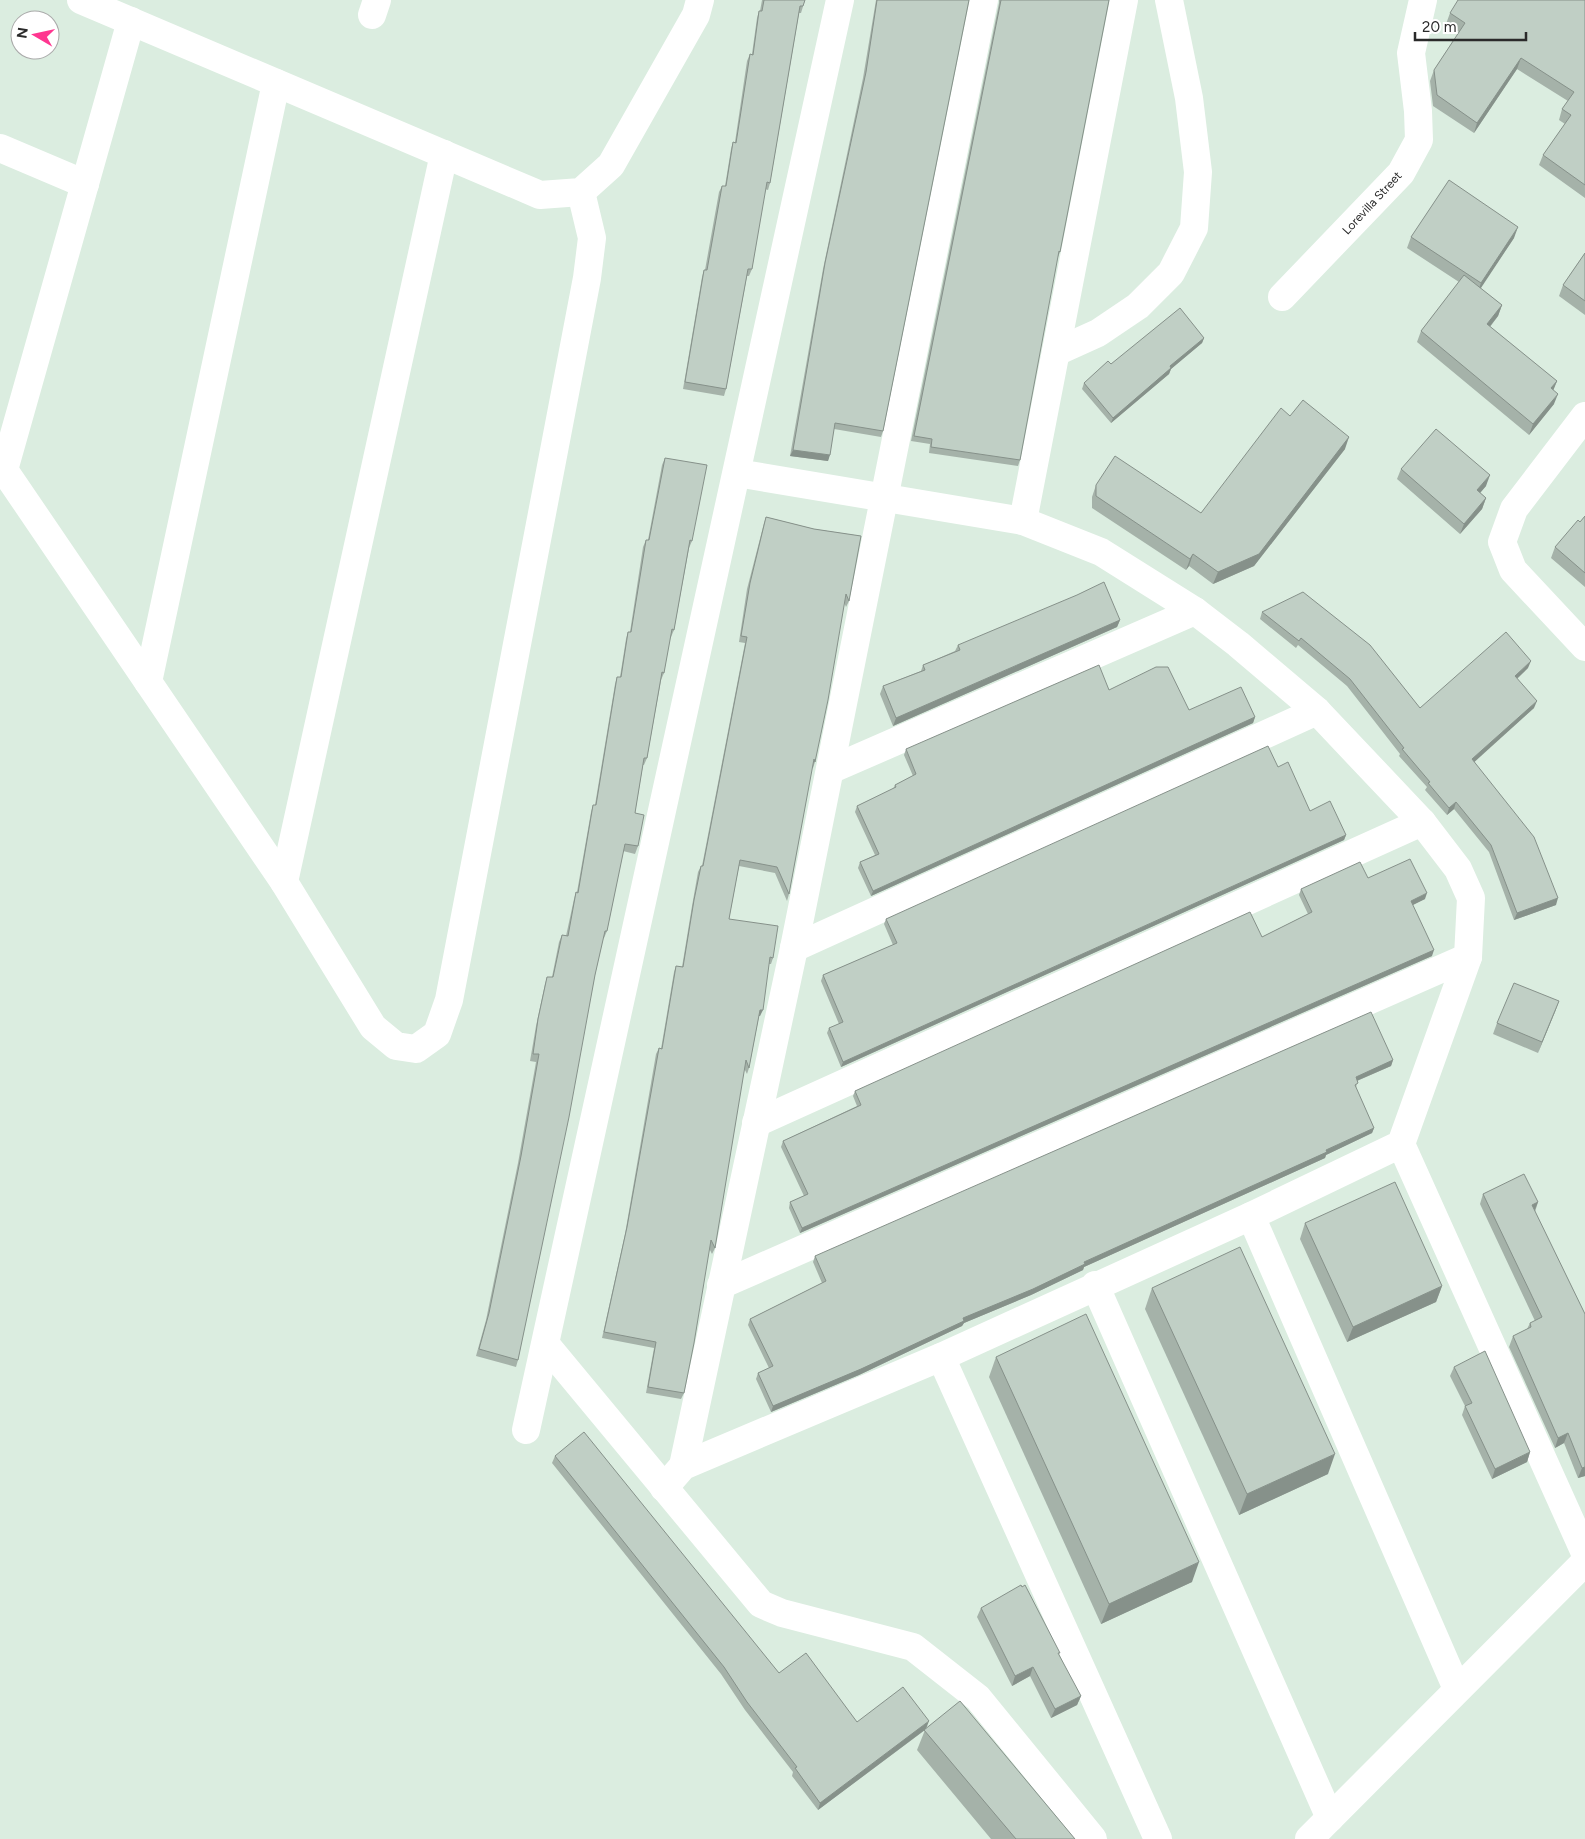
<svg xmlns="http://www.w3.org/2000/svg" width="1585" height="1839" font-family="Figtree,sans-serif">
  <style>
    .lines { fill: none; stroke-linecap: round; stroke-linejoin: round }
    .minor { stroke: #fff; stroke-width: 28 }
    .wall { fill: #a5b2a9 }
    .shaded-wall { fill: #86918a }
    .building { fill: #c0cfc5; stroke: #86918a }
    .labels { text-anchor: middle; dominant-baseline: central; stroke-width: 5; stroke-linejoin: round; paint-order: stroke }
    .street-label { font-size: 12px; fill: #2a2a2a; stroke: #fff }
  </style>
  <rect width="100%" height="100%" fill="#dbede0"/>
  <g class="lines">
    <g class="minor">
      <path d="M81,0l459,195 41,-3 30,-27 85,-150 4,-15"/>
      <path d="M372,15l5,-15"/>
      <path d="M0,148l85,36"/>
      <path d="M1282,297l119,-124 18,-33 -1,-29 -7,-58 12,-53"/>
      <path d="M1056,352l42,-19 40,-27 33,-33 23,-45 4,-56 -9,-74 -20,-98"/>
      <path d="M1585,416l-71,93 -12,33 11,28 72,77"/>
      <path d="M0,464l284,418 89,145 23,19 20,3 21,-15 12,-34 138,-722 5,-40 -11,-46"/>
      <path d="M4,470l127,-449"/>
      <path d="M1023,521l101,-521"/>
      <path d="M148,682l128,-599"/>
      <path d="M830,770l365,-159"/>
      <path d="M284,882l160,-728"/>
      <path d="M794,948l523,-237"/>
      <path d="M756,1123l666,-301"/>
      <path d="M1401,1144l184,409"/>
      <path d="M1251,1216l206,473"/>
      <path d="M721,1285l747,-328"/>
      <path d="M1095,1285l235,533"/>
      <path d="M547,1346l214,258 21,9 131,34 65,51 115,141"/>
      <path d="M941,1357l217,482"/>
      <path d="M526,1430l314,-1430"/>
      <path d="M683,1466l111,-518 190,-948"/>
      <path d="M664,1488l19,-22 258,-109 310,-141 150,-72 67,-187 3,-59 -13,-29 -36,-47 -105,-111 -79,-67 -43,-33 -94,-59 -78,-31 -286,-48"/>
      <path d="M1309,1839l276,-277"/>
    </g>
  </g>
  <g class="wall">
    <path d="M762,0h43l-4,13h-2l-29,170 -2,7 -3,-1 -13,80 -3,7h-2l-21,113 -2,7 -41,-7 19,-112 2,-7h1l14,-78 3,-6h3l6,-37 2,-7h2l12,-81 3,-7h2l5,-36 2,-7h1z"/>
    <path d="M876,0h93l-86,431 -2,6 -47,-8 -6,32 -38,-5 33,-187 40,-191z"/>
    <path d="M999,0h110l-49,252 -2,5h-1l-37,203 -2,6 -89,-13 1,-9 -19,-3 88,-438z"/>
    <path d="M1585,0v198l-46,-33 4,-10 22,-31 -6,-4 3,-11 6,-8 -51,-32 -43,64 -41,-27 -3,-25 4,-11 25,-38 -13,-8 4,-11z"/>
    <path d="M1411,237l103,1 -34,50 22,17 -4,11 -8,11 67,54 -4,9 1,14 -25,31 -112,-93 4,-11 38,-49 -52,-34z"/>
    <path d="M1585,253v62l-26,-19 4,-11z"/>
    <path d="M1204,338l-2,5 -31,26 -2,5 -58,49 -29,-34 2,-6 27,-19z"/>
    <path d="M1290,416l55,33 -91,117 -41,18 -24,-18 -3,4 -94,-62v-11l4,-12 105,28z"/>
    <path d="M665,458l27,83 -3,7 -15,82 -3,7h-1l-6,36 -3,7 -14,78 -3,7h-1l-8,48 3,33 -3,8 -12,-3 -16,80 -3,7h-1l-8,37 -77,385 -2,7 -40,-11 10,-36 32,-157 18,-101 -6,-1 6,-35 9,-42 2,-7h5l7,-35 3,-7 4,1 8,-37 2,-7h1l14,-80 2,-7h2l20,-121 2,-7h3l6,-38 2,-7h2l13,-85 3,-7h2l14,-75z"/>
    <path d="M1401,469l85,17 -6,7 6,5 -4,11 -22,25 -63,-55z"/>
    <path d="M1585,516v71l-34,-29 4,-11 25,-25z"/>
    <path d="M766,517l48,12 47,7 -12,65 -3,6 -2,-5 -29,160 -2,6 -1,-1 -23,127 -2,7 -12,-28 -36,-7 -10,53 44,39 -2,6h-2l-9,52h-1l-10,52 -2,6 -3,-6 -29,180 -3,6 -3,-6 -25,145 -3,6 -35,-6 8,-45 -52,-10 23,-104 31,-180 3,-6 2,1 13,-77 2,-6 6,1 10,-61 6,-34 3,-6h1l43,-223 -6,-1 8,-53 17,-66z"/>
    <path d="M1262,612l158,96 108,-40 -11,11 17,29 -60,53 82,144 -42,15 -25,-68 -35,-43 -7,6 -22,-25 2,-3 -28,-31 1,-2 -53,-68 -49,-41 -2,3 -36,-29z"/>
    <path d="M1120,620l-3,7 -224,99 -13,-32 3,-8 38,-15 2,-6 32,-14 3,-6z"/>
    <path d="M1109,690l80,20 66,7 -2,6 -382,173 -13,-28 2,-6 15,-7 -20,-43 2,-6 36,-17 2,-4 18,-9 -9,-21 2,-6z"/>
    <path d="M1278,767l32,44 36,24 -2,5 -503,227 -14,-34 2,-5 10,-4 -18,-43 2,-6 70,-30 -9,-21 2,-5z"/>
    <path d="M1368,878l57,21 -13,6 20,51 -632,277 -11,-25 1,-6 14,-6 -23,-49 2,-6 74,-35 -4,-10 2,-5 407,-154 46,-23 -9,-19 2,-6z"/>
    <path d="M1559,1001l-21,52 -45,-19 4,-11z"/>
    <path d="M1393,1060l-2,6 -34,15 -1,8 18,39 -2,5 -46,22 -1,3 -241,109 -1,3 -52,25 -67,28 -2,3 -103,49 -88,37 -15,-33 2,-6 11,-5 -21,-43 2,-6 72,-36 -9,-21 2,-6z"/>
    <path d="M1483,1194l55,8 -3,10 50,102v162l-7,2 -14,-35 -9,5 -46,-101 4,-11 14,-7 3,-6 5,-2 -55,-117z"/>
    <path d="M1305,1223l137,63 -6,16 -89,40 -47,-103z"/>
    <path d="M1152,1288l176,186 -89,41 -94,-206z"/>
    <path d="M996,1357l196,225 -91,42 -112,-247z"/>
    <path d="M1454,1367l76,85 -3,10 -35,17 -30,-64 3,-9 -15,-30z"/>
    <path d="M555,1456l224,217 78,49 69,6 149,111h-84l-74,-89 8,-20 -107,80 -26,-34 1,-4 -48,-62 -24,-36 -169,-211z"/>
    <path d="M981,1608l100,88 -4,9 -26,13 -21,-42 -18,10 -35,-69z"/>
  </g>
  <g class="shaded-wall">
    <path d="M1521,58l-4,11 -43,64 3,-10z"/>
    <path d="M1518,227l-4,11 -37,56 4,-11z"/>
    <path d="M1502,305l-4,11 -15,19 4,-11z"/>
    <path d="M1204,338l-2,5 -31,26 -2,5 -58,49 2,-5 57,-52z"/>
    <path d="M1557,381l-4,10 -2,-3z"/>
    <path d="M1558,394l-4,10 -25,31 4,-11z"/>
    <path d="M1349,437l-4,12 -91,117 -41,18 5,-12z"/>
    <path d="M793,450l37,5 -2,6 -38,-5z"/>
    <path d="M1490,475l-4,11 -13,15 4,-11z"/>
    <path d="M1486,498l-4,11 -22,25 4,-10z"/>
    <path d="M1193,554l-4,12 -3,4 4,-11z"/>
    <path d="M1120,620l-3,7 -224,99 3,-8z"/>
    <path d="M1531,661l-3,7 -16,15 3,-7z"/>
    <path d="M1537,701l-3,7 -64,58 2,-7z"/>
    <path d="M1255,717l-2,6 -382,173 2,-5z"/>
    <path d="M1456,802l-2,7 -7,6 2,-7z"/>
    <path d="M1346,835l-2,5 -503,227 2,-5z"/>
    <path d="M1427,893l-2,6 -16,8 2,-6z"/>
    <path d="M1558,898l-2,7 -42,15 3,-7z"/>
    <path d="M1434,950l-2,6 -632,277 2,-5z"/>
    <path d="M1559,1001l-4,11 -17,41 4,-11z"/>
    <path d="M760,1010h3l-3,6h-3z"/>
    <path d="M1393,1060l-2,6 -37,16 2,-5z"/>
    <path d="M1374,1128l-2,5 -46,22 -1,3 -241,109 -1,3 -52,25 -67,28 -2,3 -103,49 -88,37 2,-6z"/>
    <path d="M1538,1202l-4,10 -2,-7z"/>
    <path d="M1442,1286l-6,16 -89,40 6,-15z"/>
    <path d="M1568,1433l-4,10 -9,5 3,-10z"/>
    <path d="M1530,1452l-3,10 -35,17 3,-10z"/>
    <path d="M1335,1454l-7,20 -89,41 8,-21z"/>
    <path d="M1585,1467v9l-7,2 4,-10z"/>
    <path d="M1199,1562l-7,20 -91,42 8,-20z"/>
    <path d="M1033,1667l-3,9 -18,10 3,-10z"/>
    <path d="M1081,1696l-4,9 -26,13 4,-9z"/>
    <path d="M929,1721l-3,8 -108,81 2,-7z"/>
  </g>
  <g class="building">
    <path d="M764,0h41l-2,6h-3l-30,177 -3,-1 -15,87h-4l-22,120 -41,-7 19,-112h3l15,-84h4l7,-44 3,1 14,-89 3,1 6,-44h3z"/>
    <path d="M877,0h92l-86,431 -48,-8 -5,32 -37,-5 32,-187 41,-191z"/>
    <path d="M1001,0h108l-49,252 -1,-1 -39,209 -89,-13 1,-8 -18,-3z"/>
    <path d="M1458,0h127v185l-42,-30 28,-40 -9,-6 12,-17 -53,-34 -44,65 -40,-28 -3,-25 31,-47 -15,-10z"/>
    <path d="M1449,180l69,47 -37,56 -70,-46z"/>
    <path d="M1585,253v48l-22,-16z"/>
    <path d="M1464,275l38,30 -15,19 70,57 -6,7 7,6 -25,30 -112,-93z"/>
    <path d="M1180,308l24,30 -34,28 1,2 -58,50 -29,-35 24,-22 3,3z"/>
    <path d="M1303,400l46,37 -90,117 -41,18 -25,-18 -3,5 -94,-63v-11l19,-29 86,57 80,-105 9,8z"/>
    <path d="M1436,429l54,46 -13,15 9,8 -22,26 -63,-55z"/>
    <path d="M665,458l42,7 -15,76 -2,-1 -16,90 -2,-1 -8,44 -2,-1 -15,86h-3l-9,55 9,2 -6,31 -13,-2 -18,87h-2l-10,44 -26,142 -51,243 -39,-11 10,-36 32,-157 18,-102h-6l5,-35 9,-42h6l9,-42 6,1 8,-44 2,1 15,-88h3l21,-128h4l7,-45h3l15,-92h3z"/>
    <path d="M1585,516v57l-30,-26 23,-27 2,2z"/>
    <path d="M766,517l48,12 47,7 -12,65 -3,-7 -18,106 -13,62 -1,-3 -25,135 -12,-27 -37,-7 -11,59 49,7 -5,32 -3,-1 -7,53h-3l-11,58 -3,-8 -29,176 -2,12 -4,-8 -17,103 -10,50 -36,-6 8,-45 -52,-10 23,-105 32,-179 3,1 14,-83 7,1 11,-67 7,-34h2l44,-229 -6,-1 9,-53z"/>
    <path d="M1104,582l16,38 -224,98 -13,-32 42,-16 -2,-5 37,-15 -2,-5 119,-50z"/>
    <path d="M1303,592l67,53 50,63 86,-76 25,29 -16,15 22,25 -65,58 62,78 24,61 -41,15 -26,-68 -35,-43 -7,6 -21,-25 2,-1 -28,-33 2,-1 -54,-69 -49,-41 -2,3 -37,-29z"/>
    <path d="M1099,665l10,25 47,-23h12l21,43 52,-23 14,30 -382,174 -13,-29 19,-8 -22,-48 39,-19 -1,-2 21,-11 -10,-25z"/>
    <path d="M1268,746l10,21 10,-5 22,49 20,-10 16,34 -503,227 -14,-34 14,-6 -20,-47 74,-32 -11,-24z"/>
    <path d="M1410,859l17,34 -16,8 23,49 -632,278 -12,-26 18,-8 -25,-53 78,-36 -6,-14 395,-179 12,25 50,-25 -11,-23 59,-27 8,16z"/>
    <path d="M1514,983l45,18 -17,41 -45,-19z"/>
    <path d="M1371,1012l22,48 -37,17 2,6 -3,2 19,43 -48,22 1,2 -243,110 1,2 -52,25 -70,29 1,3 -103,48 -88,37 -15,-33 15,-7 -23,-47 76,-38 -11,-25z"/>
    <path d="M1524,1174l14,28 -6,3 53,109v153l-3,1 -14,-35 -10,5 -45,-102 18,-9 -1,-4 12,-6 -59,-123z"/>
    <path d="M1395,1182l47,104 -89,41 -48,-104z"/>
    <path d="M1240,1247l95,207 -88,40 -95,-206z"/>
    <path d="M1086,1314l113,248 -90,42 -113,-247z"/>
    <path d="M1485,1351l45,101 -35,17 -30,-63 7,-3 -18,-36z"/>
    <path d="M584,1432l195,241 27,-20 51,69 46,-35 26,34 -109,82 -25,-35 2,-1 -50,-65 -23,-35 -169,-211z"/>
    <path d="M1021,1585l1,2 3,-2 35,68h-2l23,43 -26,13 -22,-42 -18,9 -34,-68z"/>
    <path d="M960,1701l115,138h-59l-92,-109z"/>
  </g>
  <g class="labels">
    <g class="street-label">
      <text transform="translate(1372 203) rotate(-47)">Lorevilla Street</text>
    </g>
  </g>
  <g transform="translate(35 35) rotate(279)"><circle r="24" fill="#ffffff" stroke="#aaaaaa"/>
  <path d="M0-4L9 19L0 12L-9 19Z" fill="#ff3690"/>
  <text y="-8" font-size="14" font-weight="bold" text-anchor="middle" fill="#2a2a2a">N</text>
  </g>
  <path d="M1415 32v8h111v-8" fill="none" stroke="#2a2a2a" stroke-width="2.5"/>
  <text x="1422" y="32" font-size="15" fill="#2a2a2a" stroke="#ffffff" stroke-width="4" paint-order="stroke">20 m</text>
</svg>
